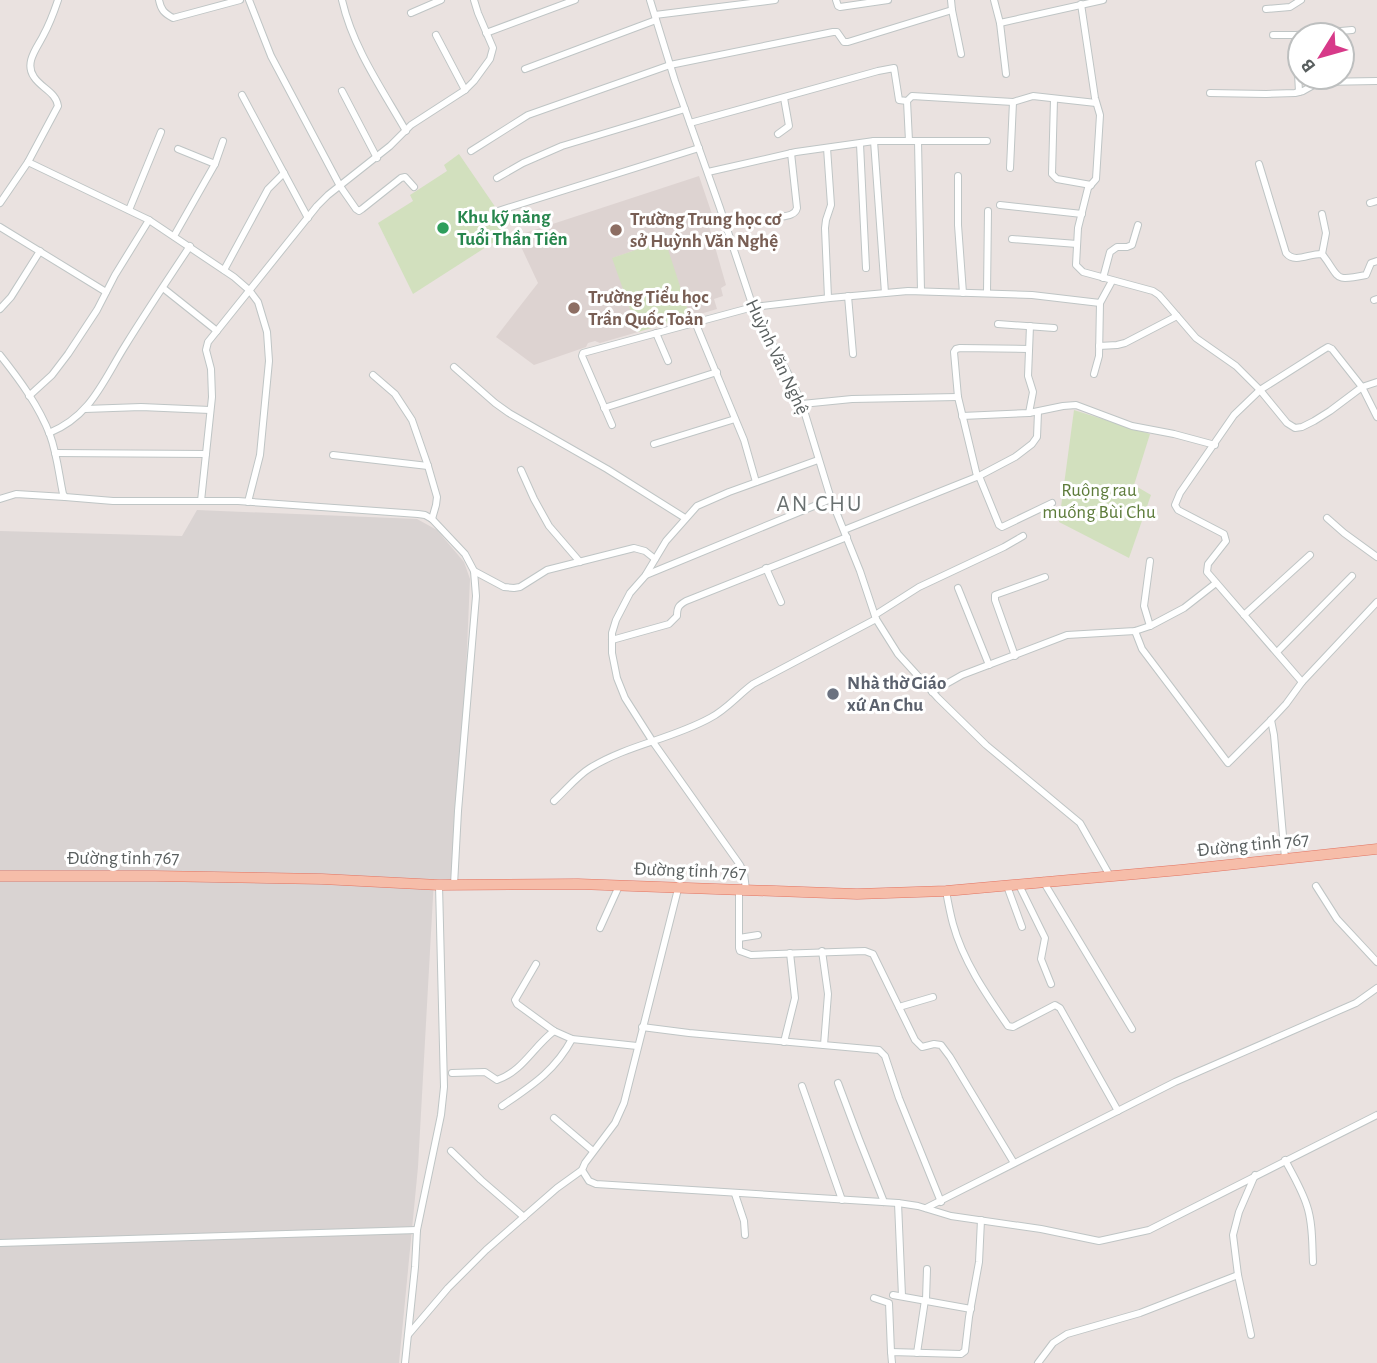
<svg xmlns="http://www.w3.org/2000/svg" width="1377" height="1363" font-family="'Alegreya Sans',sans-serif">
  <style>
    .industrial { fill: #d9d3d2 }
    .education { fill: #ddd3d1 }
    .green { fill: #d2e0be }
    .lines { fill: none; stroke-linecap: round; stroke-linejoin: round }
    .street-casing { stroke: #bfc5c5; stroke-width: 8 }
    .primary-casing { stroke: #e27361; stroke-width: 11 }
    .street { stroke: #fff; stroke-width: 6 }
    .primary { stroke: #f6bda9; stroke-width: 10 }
    .leisure-dot { fill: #2e9e5b; stroke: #fff; stroke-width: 2.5 }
    .education-dot { fill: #8d6e63; stroke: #fff; stroke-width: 2.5 }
    .worship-dot { fill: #6b7280; stroke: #fff; stroke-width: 2.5 }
    .labels { text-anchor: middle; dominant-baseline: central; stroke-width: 6; stroke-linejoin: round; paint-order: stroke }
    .leisure-label { font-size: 19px; font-weight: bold; fill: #27864d; stroke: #fff; text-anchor: start }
    .education-label { font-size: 19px; font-weight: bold; fill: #785e54; stroke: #fff; text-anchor: start }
    .street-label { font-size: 19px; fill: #595f5f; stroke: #fff }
    .park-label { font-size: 19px; fill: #5e7c3b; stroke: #fff }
    .worship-label { font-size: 19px; font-weight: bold; fill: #5b616d; stroke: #fff; text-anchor: start }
    .quarter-label { font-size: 23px; letter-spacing: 2px; fill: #6a7171; stroke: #fff }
  </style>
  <rect width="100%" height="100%" fill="#eae2e0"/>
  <path class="industrial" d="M197,510l220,9 20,11 27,32 6,17 -13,301 -23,-1 -16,288 -19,196h-399v-832l182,5z"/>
  <path class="education" d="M699,176l16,47 -6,3 17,59 -5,3 2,8 -9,3 3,10 -27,8 -26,-77 -51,18 25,74 -38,11 -5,-2 -7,2 -2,4 -52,18 -38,-28 42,-54 -22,-47z"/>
  <g class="green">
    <path d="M459,154l39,57 10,22 -95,61 -35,-71 35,-22 -3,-6 37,-24 -3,-6z"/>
    <path d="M665,240l25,77 -52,15 -26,-74z"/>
    <path d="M1074,410l76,24 -16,51 17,10 -22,63 -70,-36z"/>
  </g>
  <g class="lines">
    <defs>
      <g id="street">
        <path d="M159,0c2,10 5,13 14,18l67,-18"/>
        <path d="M249,0l22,56 69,130 16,23 3,2 3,-2 39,-31 4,-1 9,10"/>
        <path d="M342,0c11,48 40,89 64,131"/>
        <path d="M650,0l25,81 45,127 33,99 38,72 11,25 29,95 29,72 16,48 22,35 40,44 48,47 94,78 30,53"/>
        <path d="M836,0l2,6 2,1 48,-7"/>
        <path d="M994,0l6,23 6,51"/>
        <path d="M1081,4l14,94 5,17 -4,64 -8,9 -10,40 -2,37 7,7 70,19 6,4 37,43 40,28 24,24 27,33 8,5 7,-1 12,-6 16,-10 32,-24 15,30"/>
        <path d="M1266,9l24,-2 11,-7"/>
        <path d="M952,10l9,44"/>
        <path d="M411,13l30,-13"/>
        <path d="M655,15l120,-15"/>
        <path d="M1000,23l103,-23"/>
        <path d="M486,33l89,-33"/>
        <path d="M436,35l29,55"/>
        <path d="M1273,35h23l3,57"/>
        <path d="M1296,35l56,-5"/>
        <path d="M525,69l131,-49"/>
        <path d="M342,91l35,67"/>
        <path d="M1210,93l56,1 29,-1 8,-2 16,-9 58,-1"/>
        <path d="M242,95l66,123"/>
        <path d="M1054,99l-2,75 5,5 34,6"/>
        <path d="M690,123l188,-52 16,-3 5,32 8,1"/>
        <path d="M778,134l11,-8 -5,-28"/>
        <path d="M874,141l11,152"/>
        <path d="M909,141l-2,-40 5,-5 101,6 20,-6 63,7"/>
        <path d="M918,141l3,150"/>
        <path d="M860,144l6,124"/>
        <path d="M827,148l4,57 -5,15 -1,8 3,70"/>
        <path d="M178,149l37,15"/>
        <path d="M471,151l57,-36 142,-50 163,-33h4l7,10h4l104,-32 -1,-10"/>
        <path d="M28,162l121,58 85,57 15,13 9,12 9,30 2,29 -9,94 -12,47"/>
        <path d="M1259,164l27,89c9,11 24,0 36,1 19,24 10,28 44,21l5,-12 6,-2"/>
        <path d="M1010,168l3,-66"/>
        <path d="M708,172l88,-20 78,-11h113"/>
        <path d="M958,176v49l5,68"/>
        <path d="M497,178l26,-15 39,-17 123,-37"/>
        <path d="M0,203l28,-41 30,-56c-2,-14 -17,-18 -24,-29 -10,-14 3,-29 9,-41 6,-11 11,-24 15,-36"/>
        <path d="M1370,203l7,-2"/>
        <path d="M1000,205l82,9"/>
        <path d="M129,210l32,-78"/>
        <path d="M498,211l201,-63"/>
        <path d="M1322,214l4,19 -4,21"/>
        <path d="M775,218c7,-2 20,-1 22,-10l-6,-55"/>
        <path d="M0,227l106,65"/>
        <path d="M174,236l41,-72 8,-23"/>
        <path d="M1012,239l65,5"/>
        <path d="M224,270l44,-81 16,-16"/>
        <path d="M1103,278l7,-26 7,-5h10l5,-2 6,-20"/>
        <path d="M163,288l54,43"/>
        <path d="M987,293l1,-82"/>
        <path d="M848,296l5,58"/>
        <path d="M1374,300l3,-1"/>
        <path d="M0,309l11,-12 29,-46"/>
        <path d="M695,322l49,118 12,42"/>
        <path d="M998,324l56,4"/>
        <path d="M656,333l12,28"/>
        <path d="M1099,346l18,-1 8,-2 52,-27"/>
        <path d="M0,355c19,24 39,51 50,80 7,19 9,40 13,59l2,3 48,4h125l180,13 7,1 7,4 33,35 9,17 2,25 -18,215 -4,74"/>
        <path d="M454,367l41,36 14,10 98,56 78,49"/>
        <path d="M1094,374l5,-18 1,-53 12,-22"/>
        <path d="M373,375l22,19 17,26 16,46 9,31 -1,8 -4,14"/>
        <path d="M29,396l23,-21 16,-21 29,-44 18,-35 34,-55"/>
        <path d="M802,404l50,-5 106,-2"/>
        <path d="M604,408l113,-36"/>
        <path d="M85,409l56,-2 69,3"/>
        <path d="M1029,413l4,-21 -5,-16 2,-50"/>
        <path d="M962,416l67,-3 34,-7 13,-1 56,21 42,8 41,11"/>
        <path d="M612,425l-30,-69 1,-3 170,-46 77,-9 78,-7 124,4 68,8"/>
        <path d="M49,433c42,-17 54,-52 76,-87 21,-34 43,-67 65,-100"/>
        <path d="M654,444l81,-25"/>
        <path d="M55,453l151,1"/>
        <path d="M333,455l95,11"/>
        <path d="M521,470l13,29 15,27 31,36"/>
        <path d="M977,476l-19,-79 -4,-45 2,-3 4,-1 69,1"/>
        <path d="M979,476l20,49 3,2 50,-24"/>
        <path d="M0,499l16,-5 49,3"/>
        <path d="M201,501l11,-104 -1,-28 -5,-19 2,-8 109,-136 11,-11 62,-49 21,-21 54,-35 9,-9 16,-22 3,-11 -15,-35 -4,-13"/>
        <path d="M1327,518l17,15 33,24"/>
        <path d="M844,530l135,-54 36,-19 17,-13 5,-7 1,-25"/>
        <path d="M766,568l15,34"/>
        <path d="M474,571l30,16 10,1 6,-1 27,-17 87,-22 11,3 10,8"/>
        <path d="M646,575l185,-76"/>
        <path d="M958,588l31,77"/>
        <path d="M875,615l44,-28 85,-40 19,-11"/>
        <path d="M1244,615l66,-60"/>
        <path d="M1150,626l-6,-20 6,-45"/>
        <path d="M1135,631l7,18 86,114 43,-43 15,-16 16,-22 75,-80"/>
        <path d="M612,640l57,-16 8,-8c0,-9 2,-11 9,-15l161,-64"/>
        <path d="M1277,652l75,-76"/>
        <path d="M1015,656l-20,-56v-5l50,-18"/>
        <path d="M1302,682l-95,-110 1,-8 18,-23 -2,-7 -46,-24 -3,-5 5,-12 54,-78 26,-25 63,-40 5,-3 4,2 30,38 15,-5"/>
        <path d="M932,692l30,-17 105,-40 68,-4 15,-5 34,-18 32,-25"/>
        <path d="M1271,720l3,15 11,123"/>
        <path d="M554,801c12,-11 23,-25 36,-33 37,-23 82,-29 120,-50 16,-8 28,-23 43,-34l123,-65"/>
        <path d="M1043,881l89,148"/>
        <path d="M1019,885l26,53 -4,21 10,25"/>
        <path d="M1007,886l15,41"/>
        <path d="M1316,886l21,33 40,43"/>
        <path d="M678,889l-54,214 -9,20 -30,40 -3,7 7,11 7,3 302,19 20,3 33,10 90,13 58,12 50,-11 228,-115"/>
        <path d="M739,890v58l1,3 11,4 114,-4 8,3 42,86 7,7 12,-3 7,1 9,12 64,106"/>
        <path d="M746,890l-2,-17 -4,-8 -87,-123 -28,-44 -8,-20 -5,-25v-20l4,-13 14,-27 15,-17 21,-35 31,-35 32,-14 89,-32"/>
        <path d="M946,891c2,11 4,22 7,33 10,37 33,70 55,102l5,1 42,-22 5,3 58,103"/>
        <path d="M600,928l19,-42"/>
        <path d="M739,938l19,-3"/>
        <path d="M822,951l6,43 -4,51"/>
        <path d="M536,964l-21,36 2,4 37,27 18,8 65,7"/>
        <path d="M899,1007l34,-10"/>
        <path d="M642,1027l47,6 190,17 6,6 14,42 42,104"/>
        <path d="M784,1042l11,-44 -5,-45"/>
        <path d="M452,1073l33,-1 12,8c26,-9 36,-33 57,-49"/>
        <path d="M838,1083l21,56 25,63"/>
        <path d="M802,1086l40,114"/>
        <path d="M502,1106c29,-20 53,-35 70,-67"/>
        <path d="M554,1118l39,33"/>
        <path d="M451,1151l30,29 43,37"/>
        <path d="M1285,1160c8,15 17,30 22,46 6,18 5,38 6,56"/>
        <path d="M735,1194l9,27 1,14"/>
        <path d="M898,1203l4,93"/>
        <path d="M926,1208l249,-126 181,-79 21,-15"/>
        <path d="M0,1243l417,-13"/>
        <path d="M893,1295l78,14"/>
        <path d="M874,1298l15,5 2,49"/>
        <path d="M926,1300l1,-31"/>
        <path d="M408,1335l40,-47 38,-38 71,-62 25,-18"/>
        <path d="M1251,1335l-13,-60 -5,-40 6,-23 16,-37"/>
        <path d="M917,1353l8,-53"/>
        <path d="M405,1363l10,-96 2,-37 24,-115 3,-28 -5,-202"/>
        <path d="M892,1363l-1,-11 70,2 4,-3 4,-34 10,-55 2,-42"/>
        <path d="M1038,1363l15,-20 14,-9 73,-21 98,-38"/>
      </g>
      <path id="primary" d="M0,876h155l167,3 117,6 139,-1 279,10 89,-3 234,-21 197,-21"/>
    </defs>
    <use href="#street" class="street-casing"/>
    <use href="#primary" class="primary-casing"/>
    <use href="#street" class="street"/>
    <use href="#primary" class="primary"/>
  </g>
  <circle class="leisure-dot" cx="443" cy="228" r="7"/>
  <g class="education-dot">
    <circle cx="616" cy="230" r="7"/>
    <circle cx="574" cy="308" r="7"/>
  </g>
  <circle class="worship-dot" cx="833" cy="694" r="7"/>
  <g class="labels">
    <g class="leisure-label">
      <text x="457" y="217">Khu kỹ năng<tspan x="457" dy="22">Tuổi Thần Tiên</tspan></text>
    </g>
    <g class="education-label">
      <text x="630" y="219">Trường Trung học cơ<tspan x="630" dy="22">sở Huỳnh Văn Nghệ</tspan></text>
      <text x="588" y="297">Trường Tiểu học<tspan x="588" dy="22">Trần Quốc Toản</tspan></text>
    </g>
    <g class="street-label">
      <text transform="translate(777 357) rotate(65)">Huỳnh Văn Nghệ</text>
      <text transform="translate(1253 845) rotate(-6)">Đường tỉnh 767</text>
      <text x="123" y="858">Đường tỉnh 767</text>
      <text transform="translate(690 871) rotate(2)">Đường tỉnh 767</text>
    </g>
    <g class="park-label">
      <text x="1099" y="490">Ruộng rau<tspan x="1099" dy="22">muống Bùi Chu</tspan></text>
    </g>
    <g class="worship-label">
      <text x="847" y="683">Nhà thờ Giáo<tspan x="847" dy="22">xứ An Chu</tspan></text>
    </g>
    <g class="quarter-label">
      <text x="820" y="504">AN CHU</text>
    </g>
  </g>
  <g transform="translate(1321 56) rotate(233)"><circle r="33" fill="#ffffff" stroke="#bdbfbf" stroke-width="2"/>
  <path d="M0-5L12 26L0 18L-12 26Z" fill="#d73a89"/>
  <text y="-10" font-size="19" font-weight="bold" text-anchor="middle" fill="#595f5f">B</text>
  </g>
</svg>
